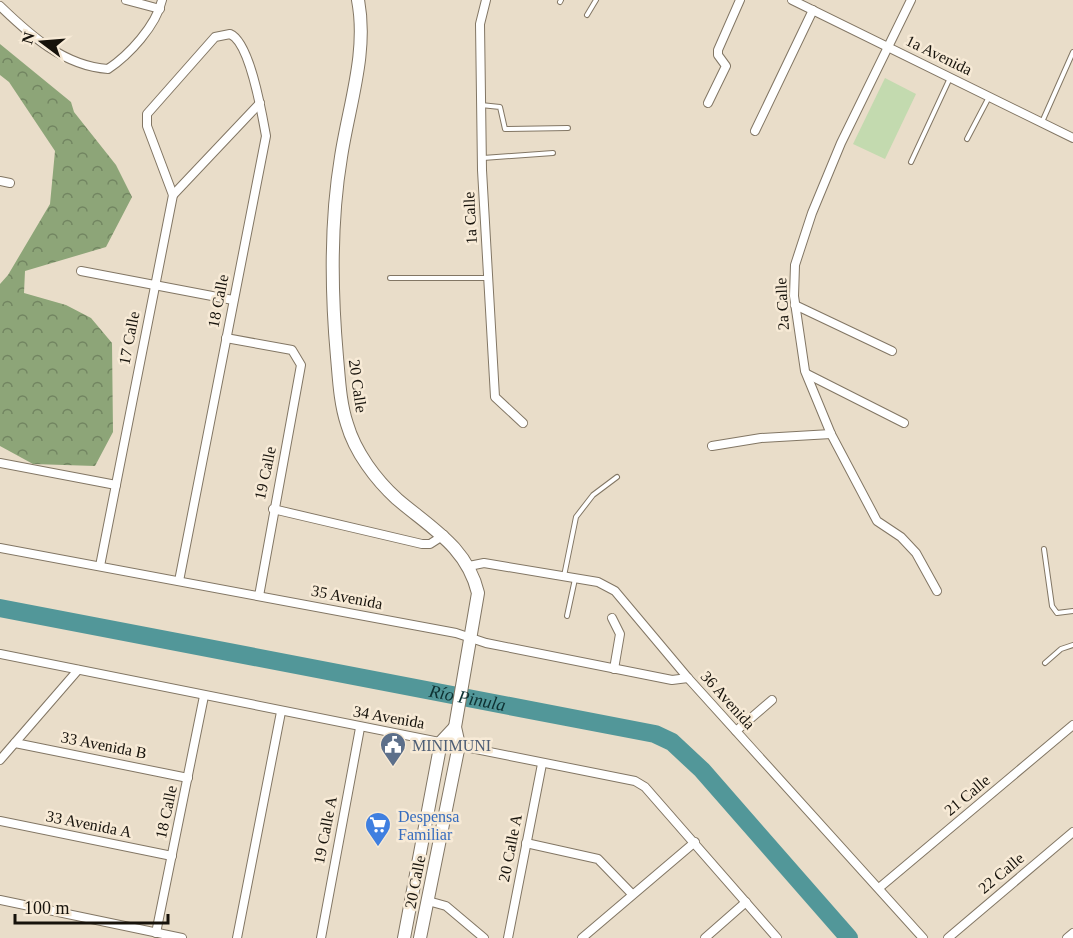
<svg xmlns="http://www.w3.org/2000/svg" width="1073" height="938" font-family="'Times New Roman',serif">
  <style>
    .green { fill: #c3daaf }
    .forest { fill: url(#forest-crowns) }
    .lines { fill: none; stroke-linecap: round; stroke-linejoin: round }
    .river { stroke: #529799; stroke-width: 18 }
    .service-casing { stroke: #827664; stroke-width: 6 }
    .minor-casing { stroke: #827664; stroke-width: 10 }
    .secondary-casing { stroke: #827664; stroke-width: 14 }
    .service { stroke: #fff; stroke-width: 4 }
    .minor { stroke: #fff; stroke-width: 8 }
    .secondary { stroke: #fff; stroke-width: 12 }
    .labels { text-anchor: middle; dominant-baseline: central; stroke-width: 5; stroke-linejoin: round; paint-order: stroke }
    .street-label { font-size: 16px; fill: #16120b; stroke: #f7ead6 }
    .service-label { font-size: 16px; fill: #4e5e75; stroke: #f7ead6; text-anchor: start }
    .shop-label { font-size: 16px; fill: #366cbe; stroke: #f7ead6; text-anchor: start }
    .water-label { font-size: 18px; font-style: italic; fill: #0e3132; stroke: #f7ead6 }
  </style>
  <defs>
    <pattern id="forest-crowns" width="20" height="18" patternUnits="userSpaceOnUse" patternTransform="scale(1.5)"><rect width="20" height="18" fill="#8da578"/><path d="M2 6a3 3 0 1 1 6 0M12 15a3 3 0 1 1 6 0" fill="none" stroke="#728561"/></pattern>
  </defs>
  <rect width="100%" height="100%" fill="#e9ddc9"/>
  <path class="green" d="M885,78l31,16 -31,65 -32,-15z"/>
  <path class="forest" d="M0,44l71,58 3,10 42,53 16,32 -26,50 -81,24 -1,22 42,12 25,13 21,25 1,89 -18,34 -62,-2 -33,-18v-162l8,-9 42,-71 5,-53 -46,-69 -9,-7z"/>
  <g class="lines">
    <path class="river" id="s1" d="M0,608l655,126 17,8 30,28 147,168"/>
    <defs>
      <g id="service">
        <path d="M560,2l1,-2"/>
        <path d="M587,15l9,-15"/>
        <path d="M481,105l19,2 5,22 63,-1"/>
        <path d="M1042,122l31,-70"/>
        <path d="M967,139l22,-42"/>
        <path d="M483,158l70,-5"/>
        <path d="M911,162l39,-84"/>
        <path d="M390,278h97"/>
        <path d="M1044,549l8,57 5,7 16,-2"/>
        <path d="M564,576l12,-59 17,-22 24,-18"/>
        <path d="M567,616l8,-37"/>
        <path d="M1045,663l16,-14 12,-4"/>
      </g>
      <g id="minor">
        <path d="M126,0l34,9"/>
        <path d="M486,0l-6,24 2,146 13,227 28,26"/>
        <path d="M792,0l281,138"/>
        <path d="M911,0l-70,143 -29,70 -17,52 -1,31 11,75 26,63 46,87 24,16 15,16 21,38"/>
        <path d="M0,6c30,29 64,60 108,63 21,-14 48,-43 54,-69"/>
        <path d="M708,103l18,-37 -8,-11v-5l22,-50"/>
        <path d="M755,131l58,-121"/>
        <path d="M0,181l10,2"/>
        <path d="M173,195l87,-92"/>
        <path d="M81,271l152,29"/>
        <path d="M795,305l97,46"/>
        <path d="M226,338l66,12 9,15 -42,231"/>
        <path d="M807,374l97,49"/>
        <path d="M712,446l49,-8 70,-4"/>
        <path d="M0,463l116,22"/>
        <path d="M273,509l149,35h8l14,-9"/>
        <path d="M0,548l456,85 30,10 186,37 16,-2"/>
        <path d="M100,566l73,-371 -26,-69v-12l68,-77 15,-3c20,8 32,80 36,102l-87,445"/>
        <path d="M469,566l15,-3 114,19 17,9 73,87 235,260"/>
        <path d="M612,618l8,16 -6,35"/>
        <path d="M0,654l635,127 10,6 132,151"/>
        <path d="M736,731l36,-31"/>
        <path d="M15,743l173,35"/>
        <path d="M0,760l78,-90"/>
        <path d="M0,821l172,35"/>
        <path d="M526,843l72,16 34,35"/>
        <path d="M879,888l194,-163"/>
        <path d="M0,900l182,38"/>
        <path d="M428,901l18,5 38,32"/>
        <path d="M156,933l48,-237"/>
        <path d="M237,938l44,-226"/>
        <path d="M321,938l39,-210"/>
        <path d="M508,938l34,-174"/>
        <path d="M582,938l113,-96"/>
        <path d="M705,938l41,-36"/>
        <path d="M948,938l125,-106"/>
        <path d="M1067,938l6,-5"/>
      </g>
      <g id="secondary">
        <path d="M358,0c10,52 -9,105 -17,157 -11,66 -10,133 -4,200 2,22 3,46 10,67 8,28 29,56 50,75 34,29 70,48 81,94l-23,134 4,18 -39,193"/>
        <path d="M404,938l37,-196 14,-15"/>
      </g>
    </defs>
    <use href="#service" class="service-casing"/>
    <use href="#minor" class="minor-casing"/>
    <use href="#secondary" class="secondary-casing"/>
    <use href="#service" class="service"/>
    <use href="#minor" class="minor"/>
    <use href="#secondary" class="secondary"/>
  </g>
  <defs>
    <symbol id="civic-pin" viewBox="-11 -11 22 30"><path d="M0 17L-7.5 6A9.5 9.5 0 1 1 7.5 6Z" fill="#5c6f8a" stroke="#f7ead6"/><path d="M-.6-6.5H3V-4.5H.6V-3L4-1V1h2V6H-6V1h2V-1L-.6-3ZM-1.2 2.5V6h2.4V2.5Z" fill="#fff"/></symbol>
    <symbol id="supermarket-pin" viewBox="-11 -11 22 30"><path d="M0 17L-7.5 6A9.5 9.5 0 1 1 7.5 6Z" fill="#3f7fe0" stroke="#f7ead6"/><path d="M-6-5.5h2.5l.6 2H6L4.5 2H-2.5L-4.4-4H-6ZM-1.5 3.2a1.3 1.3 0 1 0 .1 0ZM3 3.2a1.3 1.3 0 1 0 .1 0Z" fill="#fff"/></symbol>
  </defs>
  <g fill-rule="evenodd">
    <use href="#civic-pin" x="378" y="730" width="30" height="40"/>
    <use href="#supermarket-pin" x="363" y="810" width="30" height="40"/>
  </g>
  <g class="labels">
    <g class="street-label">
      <text transform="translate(939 55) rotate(26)">1a Avenida</text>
      <text transform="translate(470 218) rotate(-93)">1a Calle</text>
      <text transform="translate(218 301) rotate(-79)">18 Calle</text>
      <text transform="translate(782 304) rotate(-93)">2a Calle</text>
      <text transform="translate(129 338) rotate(-79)">17 Calle</text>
      <text transform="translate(358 386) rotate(82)">20 Calle</text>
      <text transform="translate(265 473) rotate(-78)">19 Calle</text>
      <text transform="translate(347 597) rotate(11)">35 Avenida</text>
      <text transform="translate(728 700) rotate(48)">36 Avenida</text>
      <text transform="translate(389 717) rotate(10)">34 Avenida</text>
      <text transform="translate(104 745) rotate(11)">33 Avenida B</text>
      <text transform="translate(967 795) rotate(-40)">21 Calle</text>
      <text transform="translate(166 812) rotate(-78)">18 Calle</text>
      <text transform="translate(89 824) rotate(11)">33 Avenida A</text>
      <text transform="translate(325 830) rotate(-79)">19 Calle A</text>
      <text transform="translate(510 848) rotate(-79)">20 Calle A</text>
      <text transform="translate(1001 873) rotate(-40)">22 Calle</text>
      <text transform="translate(415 882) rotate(-79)">20 Calle</text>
    </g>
    <g class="service-label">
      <text x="412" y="745">MINIMUNI</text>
    </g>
    <g class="shop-label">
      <text x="398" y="816">Despensa<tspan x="398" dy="18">Familiar</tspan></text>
    </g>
    <g class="water-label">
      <text stroke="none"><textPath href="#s1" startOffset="476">Río Pinula</textPath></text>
    </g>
  </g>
  <g transform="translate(42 42) rotate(286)" stroke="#f7ead6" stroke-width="4.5" paint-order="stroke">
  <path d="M0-4.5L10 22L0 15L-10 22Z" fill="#16120b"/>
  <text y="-9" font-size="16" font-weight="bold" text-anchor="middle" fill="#16120b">N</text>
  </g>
  <path d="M15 914v9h153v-9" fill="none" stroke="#16120b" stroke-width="3"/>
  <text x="24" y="914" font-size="18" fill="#16120b" stroke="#f7ead6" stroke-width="4.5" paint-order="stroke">100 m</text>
</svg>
